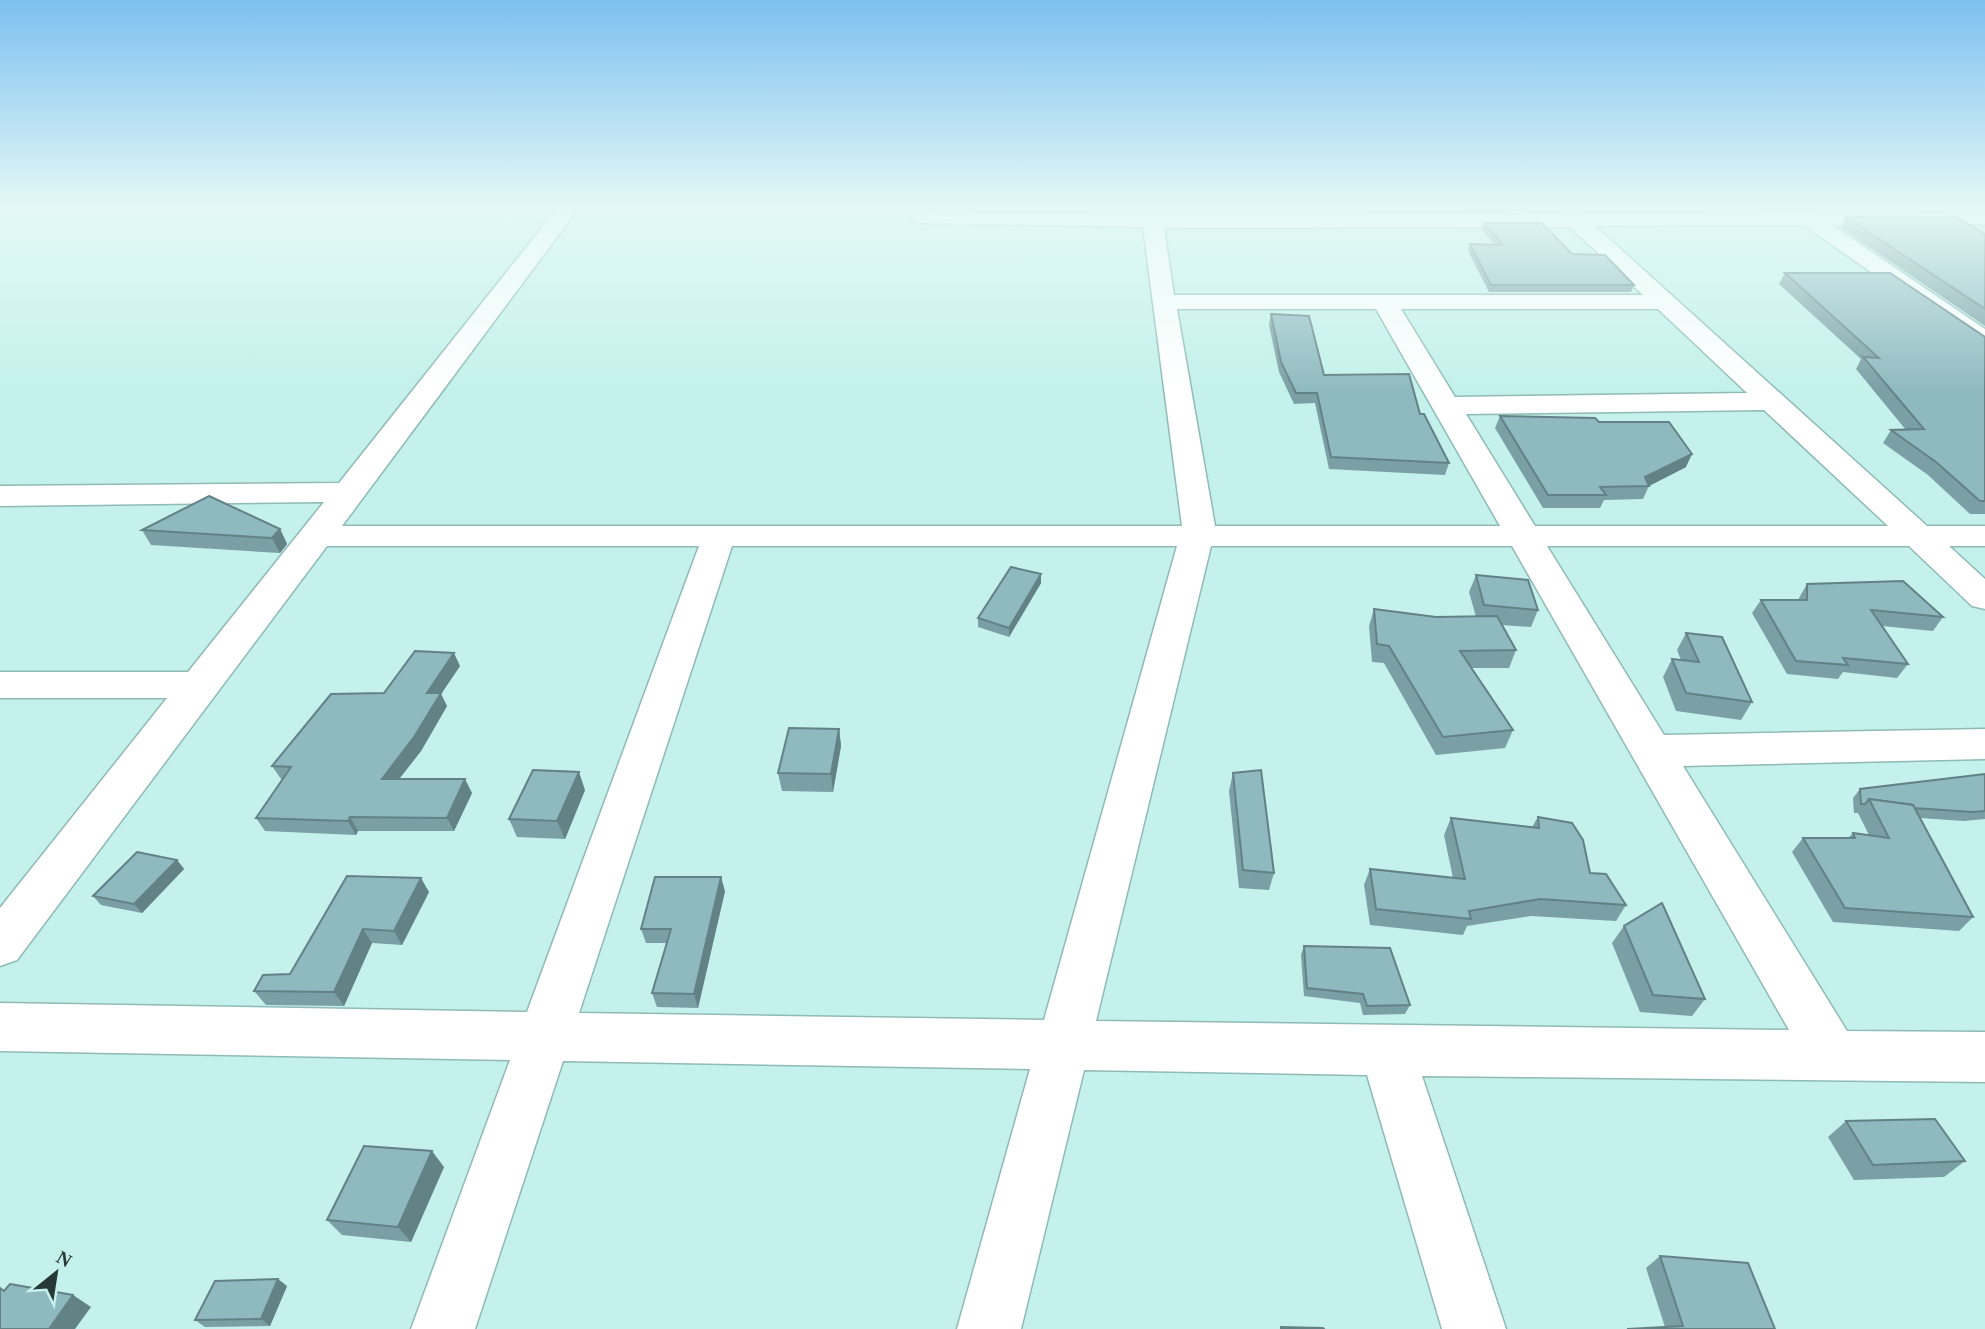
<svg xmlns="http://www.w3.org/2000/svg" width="1985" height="1329" font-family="Georgia,serif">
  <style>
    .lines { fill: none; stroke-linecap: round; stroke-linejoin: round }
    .minor-casing { stroke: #8fbab5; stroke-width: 3 }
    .minor { fill: #fff; fill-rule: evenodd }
    .wall { fill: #7a9fa4 }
    .shaded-wall { fill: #638286 }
    .building { fill: #8eb9bf; stroke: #638286; stroke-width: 2 }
  </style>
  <rect width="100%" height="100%" fill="#c4f1eb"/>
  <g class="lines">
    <defs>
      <path id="minor" d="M559,206h21l-238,320h840l-39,-299 -227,-4 -4,-4 4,-4 7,-2 219,2 -1,-9h20l2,9 395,-1 2,-6 6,-2 15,8 404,-2v12l-153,1 153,104v20l-9,-3 -172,-121 -209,1 332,300h58v20h-36l36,33v30l-13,-3 -63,-60h-362l117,189 321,-6v30l-302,7 164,265 138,1v50l-563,-6 84,253h-64l-75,-254 -283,-5 -63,259h-64l73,-260 -467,-8 -88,268h-64l99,-269 -510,-9v-48l527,9 172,-466h-372l-310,414 -17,6v-58l167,-210h-167v-26h188l136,-170 -324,4v-20l339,-3zM1570,227l73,68h-469l-10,-67zM1177,309h199l124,217h-285zM1401,309h257l89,84 -292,4zM1764,410l124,116h-353l-69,-112zM732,546h445l-133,474 -465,-7zM1211,546h301l277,484 -693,-9z"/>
    </defs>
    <use href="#minor" class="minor-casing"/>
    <use href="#minor" class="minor"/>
  </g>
  <g class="wall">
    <path d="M1464,206h60l-2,5 -55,1z"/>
    <path d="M1808,206h114l-2,4h-105z"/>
    <path d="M1846,217l139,17v92l-144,-98z"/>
    <path d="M1484,223l88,31 62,31 -3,7h-142l-21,-41 2,-7 25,1 -13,-15z"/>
    <path d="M1785,273l200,64v177h-15l-42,-39 -45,-32 8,-13h15l-50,-61 5,-10 -82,-75z"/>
    <path d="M1271,314l53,61 96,39 29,49 -4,12 -116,-6 -14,-66 -21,1 -15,-32 -10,-47z"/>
    <path d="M1500,416l99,6 87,45 -37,19 -6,13 -39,1 -4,8h-57l-48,-80z"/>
    <path d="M280,529l7,15 -7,9 -129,-8 -9,-15z"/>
    <path d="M1476,575l62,35 -7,17 -29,-2 14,25 -7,18h-38l42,62 -8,18 -69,7 -52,-92 -12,-1 -3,-36 5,-17 62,8h40l-7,-25z"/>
    <path d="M1041,583l-32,54 -31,-10v-9z"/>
    <path d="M1807,584l136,33 -10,14 -51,-5 26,38 -11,14 -54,-6 -5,7 -51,-5 -35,-61 9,-13h38v-2z"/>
    <path d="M1686,633l66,69 -11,18 -65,-9 -13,-34 9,-18 9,1 -4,-10z"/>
    <path d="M460,666l-19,28 6,12 -26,45 -22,28 73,14 -18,38h-96l-2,4 -91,-4 -9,-13 27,-39h-2l-9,-13 112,-73z"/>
    <path d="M839,729l2,17 -8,46 -51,-1 -4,-18z"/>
    <path d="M1233,773l41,100 -5,17 -30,-2 -10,-97z"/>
    <path d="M1985,774v45l-21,2 -44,-3 53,99 -14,14 -126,-9 -41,-70 11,-14h45l5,-5 16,2 -11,-22h-4l-1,-15 7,-9z"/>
    <path d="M585,790l-20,49 -48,-2 -8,-18z"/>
    <path d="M1538,817l52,56 36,32 -10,16 -85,-5 -64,10 -4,9 -93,-10 -6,-40 6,-16 83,9 -9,-43 7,-17 81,9z"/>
    <path d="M177,860l7,9 -42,44 -41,-8 -8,-9z"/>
    <path d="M347,876l82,16 -27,53 -30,-2 -28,63 -78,-1 -12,-14 36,-17z"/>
    <path d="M725,891l-27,117 -41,-1 -5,-14 15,-50h-21l-5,-14z"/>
    <path d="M1624,926l81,73 -13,17 -52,-4 -28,-69z"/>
    <path d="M1304,946l106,59 -5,9 -42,1 -3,-12 -56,-7 -3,-41z"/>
    <path d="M1846,1121l119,40 -21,16 -90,3 -26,-43z"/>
    <path d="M444,1167l-33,75 -69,-7 -15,-15z"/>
    <path d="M1660,1256l115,73 -110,-2 -19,-59z"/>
    <path d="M287,1286l-17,40 -65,1 -10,-7z"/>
  </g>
  <g class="shaded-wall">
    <path d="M1692,454l-6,13 -37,19 -4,-9z"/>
    <path d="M280,529l7,15 -7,9 -8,-15z"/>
    <path d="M1041,574v9l-32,54v-9z"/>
    <path d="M454,653l6,13 -19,28 6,12 -26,45 -32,41 -7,-13 45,-86z"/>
    <path d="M839,729l2,17 -8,46 -2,-18z"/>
    <path d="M579,772l6,18 -20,49 -8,-18z"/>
    <path d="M465,779l7,14 -18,38 -7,-13z"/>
    <path d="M350,817l8,14 -2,4 -8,-14z"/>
    <path d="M177,860l7,9 -42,44 -8,-9z"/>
    <path d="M721,877l4,14 -27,117 -4,-14z"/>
    <path d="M421,878l8,14 -27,53 -8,-14z"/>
    <path d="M363,929l9,14 -28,63 -10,-14z"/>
    <path d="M432,1151l12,16 -33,75 -13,-15z"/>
    <path d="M278,1279l9,7 -17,40 -9,-7z"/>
    <path d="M73,1295l18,12 -16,22h-26z"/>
  </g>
  <g class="building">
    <path d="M1846,217h109l30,17v75z"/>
    <path d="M1484,223h58l30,31 33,1 29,30h-143l-21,-41 33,1z"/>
    <path d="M1785,273h105l95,64v164h-5l-44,-39 -45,-32 33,-1 -61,-72 16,1z"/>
    <path d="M1271,314l38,2 15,59 85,-1 11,40h4l25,49 -118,-6 -14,-64h-21l-15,-31z"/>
    <path d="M1500,416l95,2 4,4h70l23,32 -47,23 4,9 -49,1 6,8h-58z"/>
    <path d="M209,496l71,33 -8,9 -130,-8z"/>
    <path d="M1011,567l30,7 -32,54 -31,-10z"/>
    <path d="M1476,575l52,5 10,30 -54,-5z"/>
    <path d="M1903,581l40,36 -72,-7 37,54 -65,-6 5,7 -52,-4 -35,-61h46v-16z"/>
    <path d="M1374,609l62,8 61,-1 19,34 -56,1 53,79 -70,7 -54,-91 -12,-2z"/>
    <path d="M1686,633l36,4 30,65 -66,-9 -14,-34 27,3z"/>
    <path d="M415,651l39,2 -27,40h14l-27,44 -32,42h83l-18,39 -97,-1 -2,4 -92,-3 35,-51 -19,-1 59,-72 53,-1z"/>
    <path d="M789,728l50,1 -8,45 -53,-1z"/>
    <path d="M533,770l46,2 -22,49 -48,-2z"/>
    <path d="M1261,770l13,103 -31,-3 -10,-97z"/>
    <path d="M1985,774v37l-13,1 -58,-4 -1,-3 -44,-6 -4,5h-4l-1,-15z"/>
    <path d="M1869,799l44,6 60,112 -128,-9 -42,-70h52l-2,-5 36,5z"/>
    <path d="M1538,817l34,6 11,17 7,33 16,1 20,31 -86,-6 -71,12 2,8 -95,-10 -6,-40 95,10 -14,-61 88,10z"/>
    <path d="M137,852l40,8 -43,44 -41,-8z"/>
    <path d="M347,876l74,2 -27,53 -31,-2 -29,63 -80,-1 9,-16 27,-1z"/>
    <path d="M655,877h66l-27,117 -42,-1 19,-64h-30z"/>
    <path d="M1662,903l43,96 -52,-4 -29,-69z"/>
    <path d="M1304,946l86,2 20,57 -43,1 -4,-12 -56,-6z"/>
    <path d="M1935,1119l30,42 -92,4 -27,-44z"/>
    <path d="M364,1146l68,5 -34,76 -71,-7z"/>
    <path d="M1660,1256l88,7 27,66h-148l56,-3z"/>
    <path d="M278,1279l-17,40 -66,1 20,-39z"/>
    <path d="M10,1284l63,11 -24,34h-49v-41l4,3z"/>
    <path d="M1281,1327l42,1 1,1h-43z"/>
  </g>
  <linearGradient id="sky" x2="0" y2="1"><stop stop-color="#7dc0f0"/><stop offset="0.53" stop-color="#e4f9f6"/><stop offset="1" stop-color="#e4f9f6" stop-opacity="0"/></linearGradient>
  <rect width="1985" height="392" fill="url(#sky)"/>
  <g transform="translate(56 1273) rotate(30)" stroke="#c4f1eb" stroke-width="5" paint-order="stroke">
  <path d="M0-5L12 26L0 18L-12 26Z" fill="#273937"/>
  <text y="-10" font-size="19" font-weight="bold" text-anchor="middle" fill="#273937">N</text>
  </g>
</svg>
